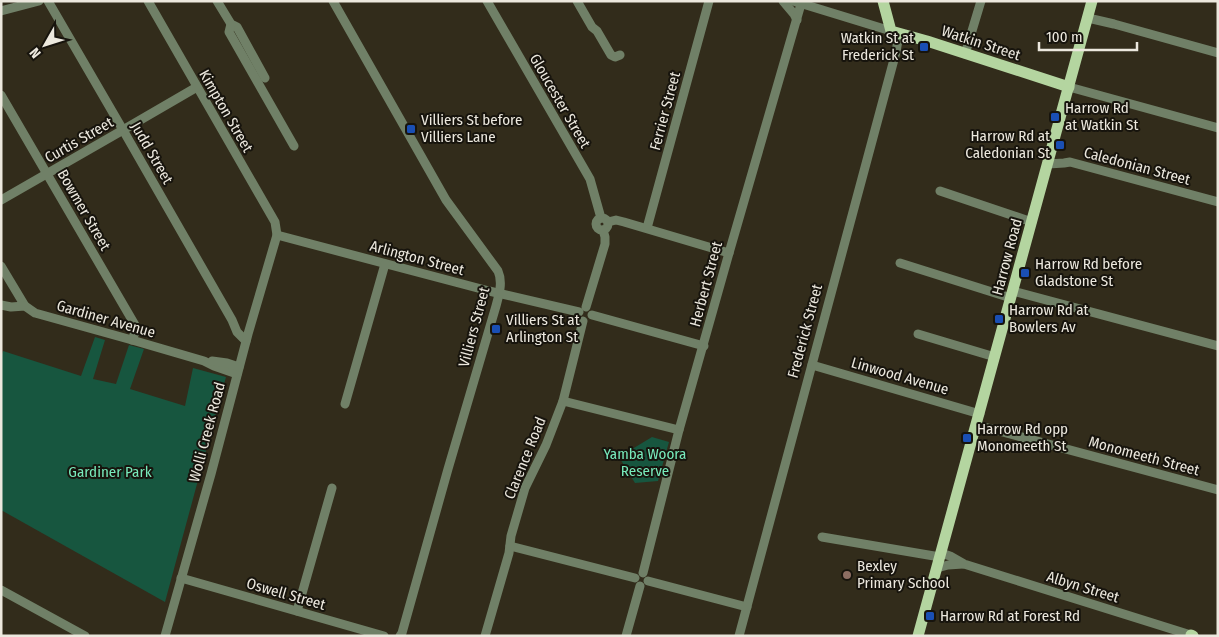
<svg xmlns="http://www.w3.org/2000/svg" width="1219" height="637" font-family="'Fira Sans Condensed',sans-serif">
  <style>
    .green { fill: #17563f }
    .lines { fill: none; stroke-linecap: round; stroke-linejoin: round }
    .minor { stroke: #708067; stroke-width: 9 }
    .major { stroke: #b4d5a0; stroke-width: 11 }
    .transit-dot { fill: #1a4fb4; stroke: #17140d; stroke-width: 2 }
    .education-dot { fill: #8d6e63; stroke: #17140d; stroke-width: 2 }
    .labels { text-anchor: middle; dominant-baseline: central; stroke-width: 4; stroke-linejoin: round; paint-order: stroke }
    .poi-label { font-size: 15px; fill: #ece8de; stroke: #17140d; text-anchor: start }
    .street-label { font-size: 15px; fill: #ece8de; stroke: #17140d }
    .park-label { font-size: 15px; fill: #78eabb; stroke: #17140d }
  </style>
  <rect width="100%" height="100%" fill="#322c1b"/>
  <g class="green">
    <path d="M95,337l10,3 -12,39 23,5 13,-39 15,4 -14,40 55,17 8,-38 33,9 -61,225 -164,-92v-153l2,-6 78,25z"/>
    <path d="M652,437l17,5 -11,39 -23,2 -16,-26z"/>
  </g>
  <g class="lines">
    <g class="minor">
      <path d="M48,1l75,129 109,190 5,12 9,9"/>
      <path d="M148,1l127,221 2,13 -29,99 -37,140 -46,162"/>
      <path d="M217,1l14,23 6,3 28,51"/>
      <path d="M333,1l113,199 52,71c5,11 1,24 -2,35l-48,163 -46,164 -2,3"/>
      <path d="M487,1l103,178 11,39"/>
      <path d="M577,1l15,26 5,4 14,24 4,2 5,-2"/>
      <path d="M783,1l11,13 3,6"/>
      <path d="M793,1l98,30"/>
      <path d="M1,11l38,-10"/>
      <path d="M1088,18l26,6 104,29"/>
      <path d="M231,24l-2,8 65,114"/>
      <path d="M965,54l16,-53"/>
      <path d="M1069,87l149,41"/>
      <path d="M1,95l134,230 1,5 -4,10"/>
      <path d="M1048,164l16,-1 6,-1 148,40"/>
      <path d="M940,191l92,31"/>
      <path d="M1,200l122,-70 74,-43"/>
      <circle cx="602" cy="224" r="6"/>
      <path d="M608,222l8,-2 8,2 105,31"/>
      <path d="M647,228l62,-227"/>
      <path d="M277,235l212,56 90,21"/>
      <path d="M900,263l111,35"/>
      <path d="M1,266l24,40"/>
      <path d="M1013,291l205,55"/>
      <path d="M1,305l10,2 14,-1 10,7 97,27 72,21 10,5 23,8"/>
      <path d="M586,307l19,-63v-7l-2,-7"/>
      <path d="M592,315l112,31"/>
      <path d="M918,334l77,23"/>
      <path d="M212,361l15,2 12,4"/>
      <path d="M812,365l168,49"/>
      <path d="M563,401l116,29"/>
      <path d="M345,404l40,-140"/>
      <path d="M977,425l241,65"/>
      <path d="M822,537l118,20"/>
      <path d="M510,546l125,32"/>
      <path d="M941,553l9,3 14,8 230,72"/>
      <path d="M937,568l11,-3 15,-1"/>
      <path d="M643,573l36,-143 50,-177 72,-249"/>
      <path d="M181,578l203,58"/>
      <path d="M648,581l99,26"/>
      <path d="M1,590l84,46"/>
      <path d="M297,611l35,-123"/>
      <path d="M485,636l24,-83 2,-17 14,-48 21,-43 17,-44 20,-80"/>
      <path d="M626,636l14,-50"/>
      <path d="M739,636l157,-584 3,-18"/>
    </g>
    <g class="major">
      <path d="M883,1l8,30 36,10 142,46"/>
      <path d="M1191,635l2,1"/>
      <path d="M918,636l174,-635"/>
    </g>
  </g>
  <g class="transit-dot">
    <rect x="919" y="42" width="10" height="10" rx="2.5"/>
    <rect x="1050" y="112" width="10" height="10" rx="2.5"/>
    <rect x="406" y="124" width="10" height="10" rx="2.5"/>
    <rect x="1055" y="140" width="10" height="10" rx="2.5"/>
    <rect x="1020" y="268" width="10" height="10" rx="2.5"/>
    <rect x="994" y="314" width="10" height="10" rx="2.5"/>
    <rect x="491" y="324" width="10" height="10" rx="2.5"/>
    <rect x="962" y="433" width="10" height="10" rx="2.5"/>
    <rect x="925" y="611" width="10" height="10" rx="2.5"/>
  </g>
  <circle class="education-dot" cx="847" cy="575" r="5"/>
  <g class="labels">
    <g class="poi-label">
      <text x="914" y="38" text-anchor="end">Watkin St at<tspan x="914" dy="17">Frederick St</tspan></text>
      <text x="1065" y="108">Harrow Rd<tspan x="1065" dy="17">at Watkin St</tspan></text>
      <text x="421" y="120">Villiers St before<tspan x="421" dy="17">Villiers Lane</tspan></text>
      <text x="1050" y="136" text-anchor="end">Harrow Rd at<tspan x="1050" dy="17">Caledonian St</tspan></text>
      <text x="1035" y="264">Harrow Rd before<tspan x="1035" dy="17">Gladstone St</tspan></text>
      <text x="1009" y="310">Harrow Rd at<tspan x="1009" dy="17">Bowlers Av</tspan></text>
      <text x="506" y="320">Villiers St at<tspan x="506" dy="17">Arlington St</tspan></text>
      <text x="977" y="429">Harrow Rd opp<tspan x="977" dy="17">Monomeeth St</tspan></text>
      <text x="857" y="566">Bexley<tspan x="857" dy="17">Primary School</tspan></text>
      <text x="940" y="616">Harrow Rd at Forest Rd</text>
    </g>
    <g class="street-label">
      <text transform="translate(981 43) rotate(18)">Watkin Street</text>
      <text transform="translate(560 101) rotate(60)">Gloucester Street</text>
      <text transform="translate(226 111) rotate(60)">Kimpton Street</text>
      <text transform="translate(665 111) rotate(-75)">Ferrier Street</text>
      <text transform="translate(79 140) rotate(-30)">Curtis Street</text>
      <text transform="translate(152 153) rotate(60)">Judd Street</text>
      <text transform="translate(1137 166) rotate(15)">Caledonian Street</text>
      <text transform="translate(84 210) rotate(60)">Bowmer Street</text>
      <text transform="translate(1007 257) rotate(-75)">Harrow Road</text>
      <text transform="translate(417 258) rotate(15)">Arlington Street</text>
      <text transform="translate(706 284) rotate(-75)">Herbert Street</text>
      <text transform="translate(106 319) rotate(16)">Gardiner Avenue</text>
      <text transform="translate(474 327) rotate(-75)">Villiers Street</text>
      <text transform="translate(805 331) rotate(-75)">Frederick Street</text>
      <text transform="translate(900 376) rotate(16)">Linwood Avenue</text>
      <text transform="translate(207 432) rotate(-75)">Wolli Creek Road</text>
      <text transform="translate(1144 456) rotate(15)">Monomeeth Street</text>
      <text transform="translate(525 458) rotate(-68)">Clarence Road</text>
      <text transform="translate(1083 587) rotate(17)">Albyn Street</text>
      <text transform="translate(286 594) rotate(16)">Oswell Street</text>
    </g>
    <g class="park-label">
      <text x="645" y="454">Yamba Woora<tspan x="645" dy="17">Reserve</tspan></text>
      <text x="110" y="472">Gardiner Park</text>
    </g>
  </g>
  <rect width="1219" height="637" fill="none" stroke="#ece8de" stroke-width="5"/>
  <g transform="translate(45 45) rotate(231)" stroke="#17140d" stroke-width="4" paint-order="stroke">
  <path d="M0-4L9 19L0 12L-9 19Z" fill="#ece8de"/>
  <text y="-8" font-size="14" font-weight="bold" text-anchor="middle" fill="#ece8de">N</text>
  </g>
  <path d="M1039 42v8h98v-8" fill="none" stroke="#ece8de" stroke-width="2.5"/>
  <text x="1046" y="42" font-size="15" fill="#ece8de" stroke="#17140d" stroke-width="4" paint-order="stroke">100 m</text>
</svg>
